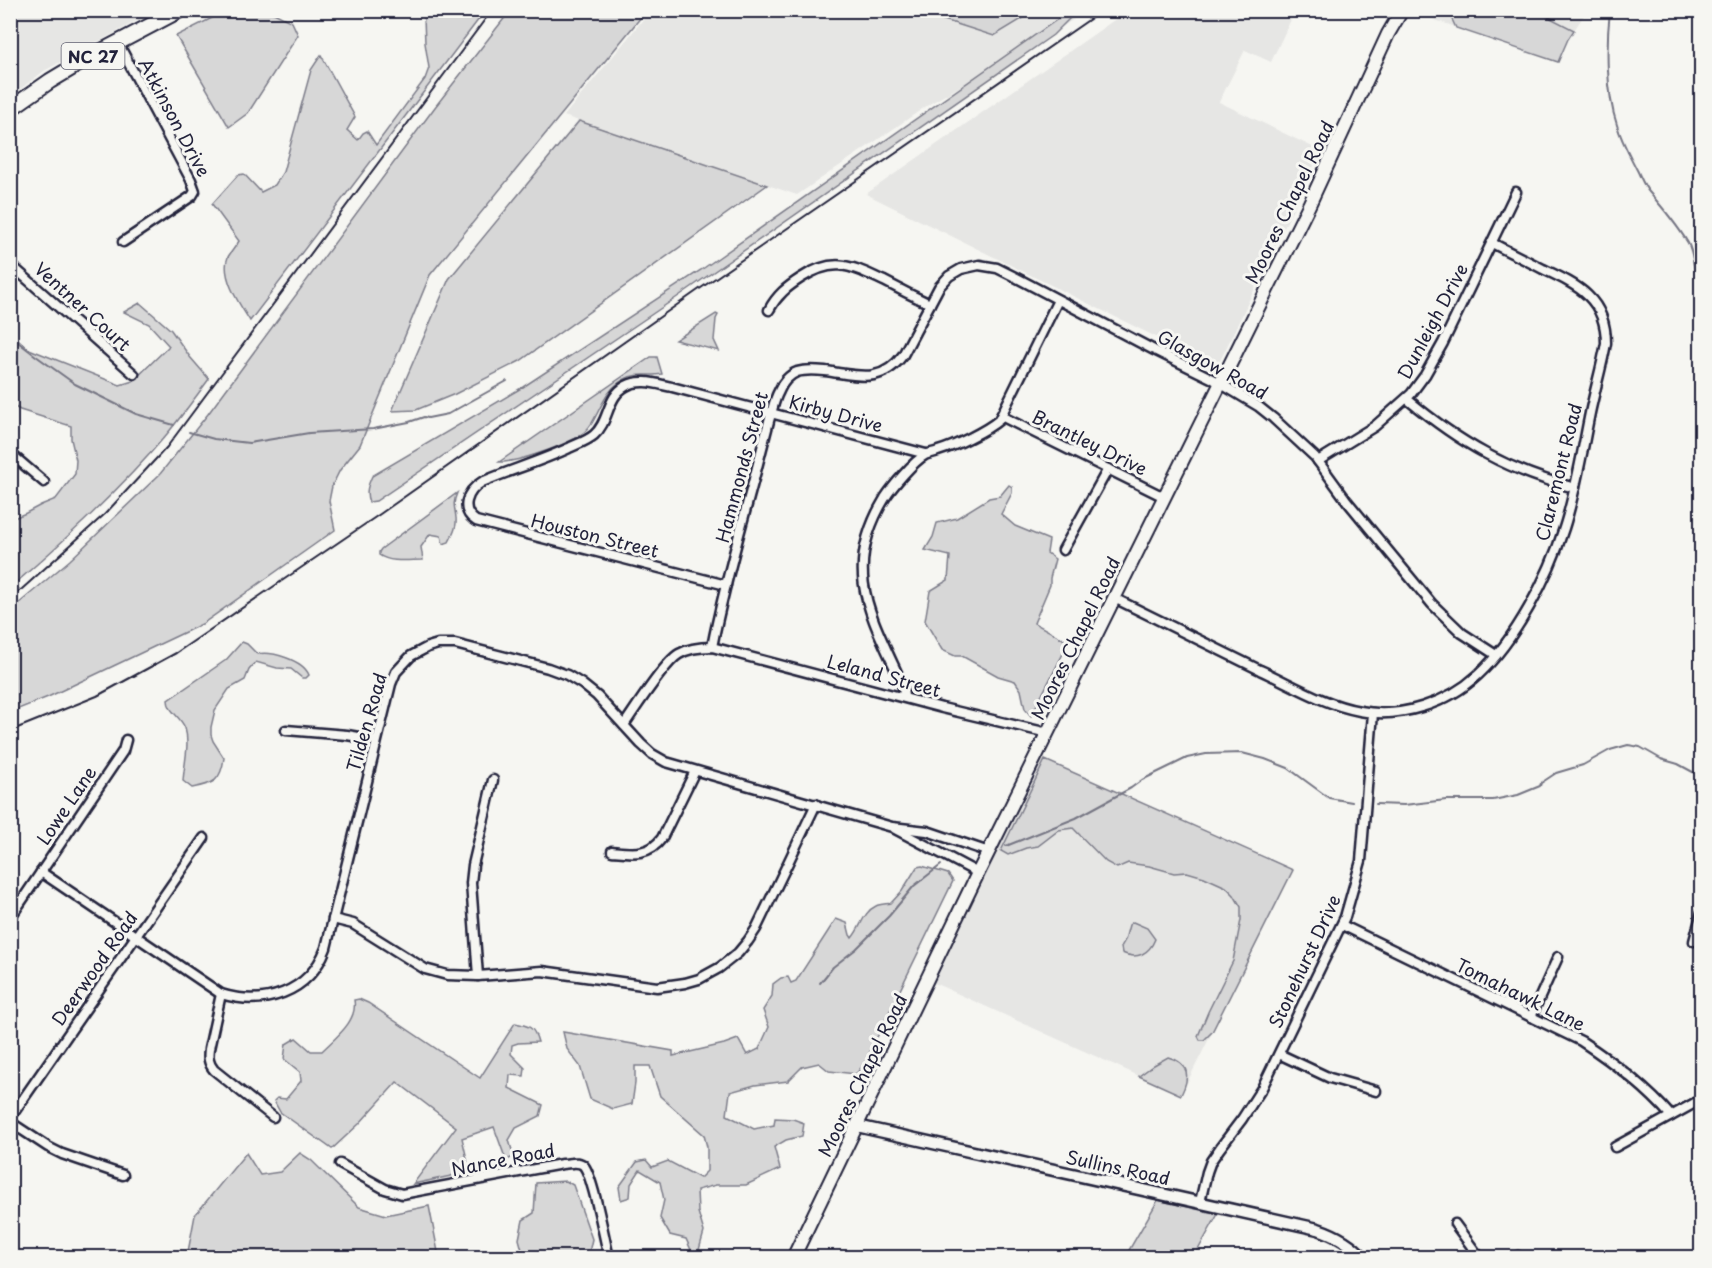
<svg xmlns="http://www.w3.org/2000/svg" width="1712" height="1268" font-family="'Playpen Sans',sans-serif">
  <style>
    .built { fill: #e6e6e4 }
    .green { fill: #d7d7d7; stroke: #7c7c89; stroke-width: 1.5 }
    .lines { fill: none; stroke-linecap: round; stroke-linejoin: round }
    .stream { stroke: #757583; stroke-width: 2 }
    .minor-casing { stroke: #22223b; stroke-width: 13 }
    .tertiary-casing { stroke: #22223b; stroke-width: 15 }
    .secondary-casing { stroke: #22223b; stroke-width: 16 }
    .primary-casing { stroke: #22223b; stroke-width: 18 }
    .minor { stroke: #f6f6f2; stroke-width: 8 }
    .tertiary { stroke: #f6f6f2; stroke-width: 10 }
    .secondary { stroke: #f6f6f2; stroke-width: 12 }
    .primary { stroke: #f6f6f2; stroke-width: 14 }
    .rail { stroke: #22223b; stroke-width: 2 }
    .labels { text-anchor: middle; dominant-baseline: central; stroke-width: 6; stroke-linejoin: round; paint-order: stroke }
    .shield { fill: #f6f6f2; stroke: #626272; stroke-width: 1.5 }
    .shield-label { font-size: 16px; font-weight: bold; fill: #22223b }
    .street-label { font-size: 18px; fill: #22223b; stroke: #f6f6f2 }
  </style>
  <rect width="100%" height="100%" fill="#f6f6f2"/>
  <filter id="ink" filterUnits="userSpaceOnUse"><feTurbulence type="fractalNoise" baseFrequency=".0167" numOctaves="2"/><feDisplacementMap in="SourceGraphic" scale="12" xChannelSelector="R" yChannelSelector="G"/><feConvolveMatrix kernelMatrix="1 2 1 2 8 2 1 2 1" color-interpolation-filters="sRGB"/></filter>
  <g filter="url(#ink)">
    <g class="built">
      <path d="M11,10h144v1l-111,60 -33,25z"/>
      <path d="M911,10l23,8 1,-8 152,1 -61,38 -95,54 -134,92 -233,-79 86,-105z"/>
      <path d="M1406,10l181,1 -19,28 -10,23z"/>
      <path d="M1127,11h168l-24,51 -26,-12 -26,52 102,49 -104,216 -351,-173z"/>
      <path d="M1041,759l252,111 -112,225 -249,-113z"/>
    </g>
    <g class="green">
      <path d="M228,10l42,1 22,11 6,13 -50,78 -19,14 -53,-91z"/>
      <path d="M429,11h56l-235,310c-10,-16 -30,-45 -22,-64 3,-5 8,-11 11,-16l-27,-37 26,-29 6,-1 17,18 14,-7 8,-13 28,-102 10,-15 34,62 -8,13 11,10 5,-7 4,-2 9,14 49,-66 4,-11 -4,-25 -1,-25 6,-6z"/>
      <path d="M510,11h136l-216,264 -70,170 -20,25 -8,16 -3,15 6,29 -133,94 -154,73 -37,15v-102l59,-50 90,-86 48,-60 227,-307z"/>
      <path d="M933,11h102l-41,25 -53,-17z"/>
      <path d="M1077,11l-24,24 -380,265 -297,201 -7,1c-4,-10 -1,-17 3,-26l151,-89 178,-117 357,-251z"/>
      <path d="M1445,11h92l37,19 -6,9 -10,23 -102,-34 -7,-15z"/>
      <path d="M579,121l188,64 -247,176 -65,33 -39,16 -24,1 57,-132z"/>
      <path d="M140,303l31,27 19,27 19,22c-14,19 -28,38 -42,55 -47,56 -101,105 -156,153v-68l15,-6 15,-8 15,-6 19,-25 1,-14 -5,-21v-13l-51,-16 -9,-5v-72l18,16 91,36 13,-4 36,-35 -20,-22 -25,-12z"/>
      <path d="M716,314l2,1 -2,4 -2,21 5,11 -44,-11z"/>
      <path d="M651,357h6l5,17c-13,3 -25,-2 -37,5 -19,10 -23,27 -33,44 -2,3 -6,8 -9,10 -14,11 -66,30 -84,29z"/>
      <path d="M1009,485l3,2v6l-11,21 14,12 34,14 -2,13 8,6 -5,19v7l-16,38 35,19 -38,74 -6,-7 -4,-19 -6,-9 -17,-5 -36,-20h-7l-13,-6 -17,-29 5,-30 18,-11 2,-24 -25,-6 8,-13 4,-14 20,-5 32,-20 11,-2z"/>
      <path d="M457,493c-5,12 -2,14 -1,25 1,9 -3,16 -7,24l-6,2 -2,-8 -11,-2 -9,13 2,13c-14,0 -33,3 -44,-5v-3l2,-3z"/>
      <path d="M242,642l5,2 10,10c15,-3 46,6 52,21l-3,3h-4l-11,-9 -14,-1 -21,-6 -7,8 -4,10 -16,9 -14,21 -4,17v8l2,6 11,17c-3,23 -10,26 -32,30l-9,-7c1,-16 7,-37 2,-53 -4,-11 -17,-17 -17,-28l58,-40z"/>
      <path d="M1045,760l248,110 -81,162 -8,8h-4l-2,-4 10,-24 25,-51 8,-41v-13l-7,-12 -8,-8 -22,-10 -17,-5 -13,1 -25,-7 -21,-3 -11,5 -11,-6 -33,-34 -14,2 -21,16 -12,2 -18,7 -7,-4z"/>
      <path d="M922,866l26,8 5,7 -89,183 -8,10 -27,-3 -10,-8 -17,4 -14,14 -33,4 -25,7 -3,23 27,14 20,-4 1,-7 18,1 11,4 -2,13 -16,4 -12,7 6,22 -34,16h-30l-19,5 1,22 6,20 -7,25h-6v-7l-5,-11 -16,-4 -10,-17 4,-18 -4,-18 -20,-12 -9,14 -1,13 -9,3 -2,-13 18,-25 9,-2 6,7 16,-6 32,17 7,-7v-24l-3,-12 -44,-39 -10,-30h-15v17l-3,21 -19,5 -23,-10 -10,-33 -13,-17 -4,-17 110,19v5l51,-12 14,-5 9,16 12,-6 10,-22 -6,-17 9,-14 1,-12 8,-6 7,-1 3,6 5,-2 40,-62 11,4 3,12 2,3c9,-10 11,-26 24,-32 4,-2 11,-2 15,-3l11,-12 15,-24z"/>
      <path d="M1133,922l14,6 8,11c-6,15 -18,21 -33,14l-1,-6 4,-7 4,-15z"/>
      <path d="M359,999l9,4 112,75 35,-55c15,3 19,4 23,19l-20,1 -6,2 -1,9 14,14 -1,8 -14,-1 -1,13 34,17 -3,11 -24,12 -7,12 5,17 -8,3 -12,-33 -32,11 8,34 -57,12 43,-57 -59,-45 -38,42 -27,25 -52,-37 -6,-11 3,-3 9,1 15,-18 -1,-9 -16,-13 2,-15 10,-6 15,13h11c14,-14 36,-30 32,-51z"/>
      <path d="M1168,1057c22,6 22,20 13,38l-42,-19 15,-11z"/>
      <path d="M246,1153l14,22 20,-3 20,-19 11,7 48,47 27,8 43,-9 10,51h-252l8,-42z"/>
      <path d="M566,1181l7,4 19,54 -4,18h-64l-5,-18 4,-19 11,-7 2,-30z"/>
      <path d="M1158,1200l60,14 -24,43h-69z"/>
    </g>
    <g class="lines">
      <g class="stream">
        <path d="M1610,10c-4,36 -4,82 7,115 4,15 12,29 19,43 4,7 7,17 13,24 14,16 28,33 39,51 8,15 4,33 14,49"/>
        <path d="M10,336l26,20 39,28 61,30 38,11"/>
        <path d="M189,432l25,7 35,4 60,-10 64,-4 36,-7 15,-5 4,1 20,-4 59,-33"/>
        <path d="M1376,804l28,1 42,-5h47l25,-5 22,-9 1,-3 15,-10 27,-8 27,-15 18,-5 12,2 21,12 17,5 24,13"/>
        <path d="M1006,846l70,-28 55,-30 11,-8 45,-22 19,-4 36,-1 23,6 23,9 41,30 23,4"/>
        <path d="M820,983l13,-16 23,-18 33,-33 25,-30 27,-21"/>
      </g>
      <defs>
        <g id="minor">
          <path d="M118,43l73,137 4,11 -3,5 -69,46"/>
          <path d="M10,264l124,110"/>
          <path d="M769,310c8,-15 18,-23 32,-32 34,-22 50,-12 83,3 15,8 31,16 46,23"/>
          <path d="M1407,399c53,44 101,72 168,89"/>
          <path d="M1001,416l157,78 8,1"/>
          <path d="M10,453l34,29"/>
          <path d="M1318,461l57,-35 36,-32 14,-19 18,-32 73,-151"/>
          <path d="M1063,550l45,-81"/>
          <path d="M726,585l-250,-64c-17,-11 -9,-30 6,-39 29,-12 59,-21 87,-34 8,-4 18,-7 25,-13 16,-14 12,-38 32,-49 15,-8 31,-2 46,1l254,67"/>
          <path d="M1114,598c49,24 97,48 146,72 33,15 65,35 100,41 41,8 88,-8 118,-36 37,-34 71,-99 86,-147 12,-37 18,-76 26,-115 5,-24 12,-47 16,-70 0,-45 -29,-58 -63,-74 -17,-9 -34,-17 -51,-26"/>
          <path d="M712,647c11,-57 27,-112 42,-168 5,-19 10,-38 15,-58 3,-10 5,-21 10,-30 3,-8 10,-16 18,-19 9,-3 19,-2 28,-1 32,4 56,14 78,-16l36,-68 10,-11 12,-7 18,-4 18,3 20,10 137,72 59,29 45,27 15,12 42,39 32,44 85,103 30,29 34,22"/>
          <path d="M904,697l-1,-10 -3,-8c-31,-67 -58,-110 -15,-181 7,-11 29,-37 40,-43 4,-2 9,-2 13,-4 17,-5 48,-20 61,-31l59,-120"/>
          <path d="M624,725c11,-16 41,-63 55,-71 10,-6 22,-7 33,-7l230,61 106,25"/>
          <path d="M286,730l61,5 29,5"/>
          <path d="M895,829l83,44"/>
          <path d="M612,851c20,2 37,5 50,-13l33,-67"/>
          <path d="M41,872l180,122c43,13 88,-1 105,-46l65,-264 5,-12 15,-16 17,-9 10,-3h17l93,24 19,7 15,9 15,12 44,48 11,10 14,8 226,65 35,4 62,21"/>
          <path d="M10,918l113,-167 3,-11"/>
          <path d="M333,919l20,5 72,45 22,6 31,1 64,-5 115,16 28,-4 14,-4 20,-11 19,-15 10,-12 8,-12 31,-64 29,-61"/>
          <path d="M1342,925l239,116c32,21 65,46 90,75"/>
          <path d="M1694,941l8,-29"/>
          <path d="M478,976l-7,-93 2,-18 20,-85"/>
          <path d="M221,994l-12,55c-1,8 -1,14 5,21l59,47"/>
          <path d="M1531,1017l27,-60"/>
          <path d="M1279,1054l51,24 46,13"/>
          <path d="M10,1118l194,-280"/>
          <path d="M10,1122l38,25 14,7 61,21"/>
          <path d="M1615,1147l87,-48"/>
          <path d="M340,1164l45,25 17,5 160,-30c7,0 17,-4 22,2 9,11 21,75 25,92"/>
          <path d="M1200,1202l7,-30 4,-11 9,-13 22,-29 20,-31 83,-171 16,-56 12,-148"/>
          <path d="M1455,1224l25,34"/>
          <path d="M1516,1258l2,-2"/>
        </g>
        <path id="tertiary" d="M857,1126l461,103c18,6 33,14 46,29"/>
        <path id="secondary" d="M793,1258l185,-385 331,-668 79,-171 14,-24"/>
        <path id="primary" d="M10,109l40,-28 35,-21 95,-50"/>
      </defs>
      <use href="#minor" class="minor-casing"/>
      <use href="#tertiary" class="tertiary-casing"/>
      <use href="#secondary" class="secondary-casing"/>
      <use href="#primary" class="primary-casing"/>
      <use href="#minor" class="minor"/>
      <use href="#tertiary" class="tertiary"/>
      <use href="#secondary" class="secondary"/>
      <use href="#primary" class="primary"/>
      <g class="rail">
        <path d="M10,597l12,-8 83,-75 62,-67 325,-437"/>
        <path d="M10,731l87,-35 79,-43 204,-139 321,-226 402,-278"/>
      </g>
    </g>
  </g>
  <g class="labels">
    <rect class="shield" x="61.5" y="43" width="63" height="26" rx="4.5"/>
    <g class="shield-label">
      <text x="93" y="56">NC 27</text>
    </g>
    <g class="street-label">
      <text transform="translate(175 117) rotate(62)">Atkinson Drive</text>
      <text transform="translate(1289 202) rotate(-64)">Moores Chapel Road</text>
      <text transform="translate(83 306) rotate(42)">Ventner Court</text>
      <text transform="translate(1432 321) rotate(-62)">Dunleigh Drive</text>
      <text transform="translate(1213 364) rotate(29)">Glasgow Road</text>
      <text transform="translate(836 413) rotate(15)">Kirby Drive</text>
      <text transform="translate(1090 442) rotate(26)">Brantley Drive</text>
      <text transform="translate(741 467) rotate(-75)">Hammonds Street</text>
      <text transform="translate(1558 472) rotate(-76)">Claremont Road</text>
      <text transform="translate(595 535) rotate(14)">Houston Street</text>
      <text transform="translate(1075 638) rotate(-64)">Moores Chapel Road</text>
      <text transform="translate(884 675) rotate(15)">Leland Street</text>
      <text transform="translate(366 722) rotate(-74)">Tilden Road</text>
      <text transform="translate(66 805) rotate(-56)">Lowe Lane</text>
      <text transform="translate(1304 961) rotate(-65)">Stonehurst Drive</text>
      <text transform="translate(94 968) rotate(-55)">Deerwood Road</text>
      <text transform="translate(1521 994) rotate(26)">Tomahawk Lane</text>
      <text transform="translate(862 1075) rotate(-64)">Moores Chapel Road</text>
      <text transform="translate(503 1159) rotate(-11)">Nance Road</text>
      <text transform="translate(1118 1167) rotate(12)">Sullins Road</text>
    </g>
  </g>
  <rect width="1712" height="1268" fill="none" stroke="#f6f6f2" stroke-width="36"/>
  <rect x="18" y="18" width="1676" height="1232" fill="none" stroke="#22223b" stroke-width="2" filter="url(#ink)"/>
</svg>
